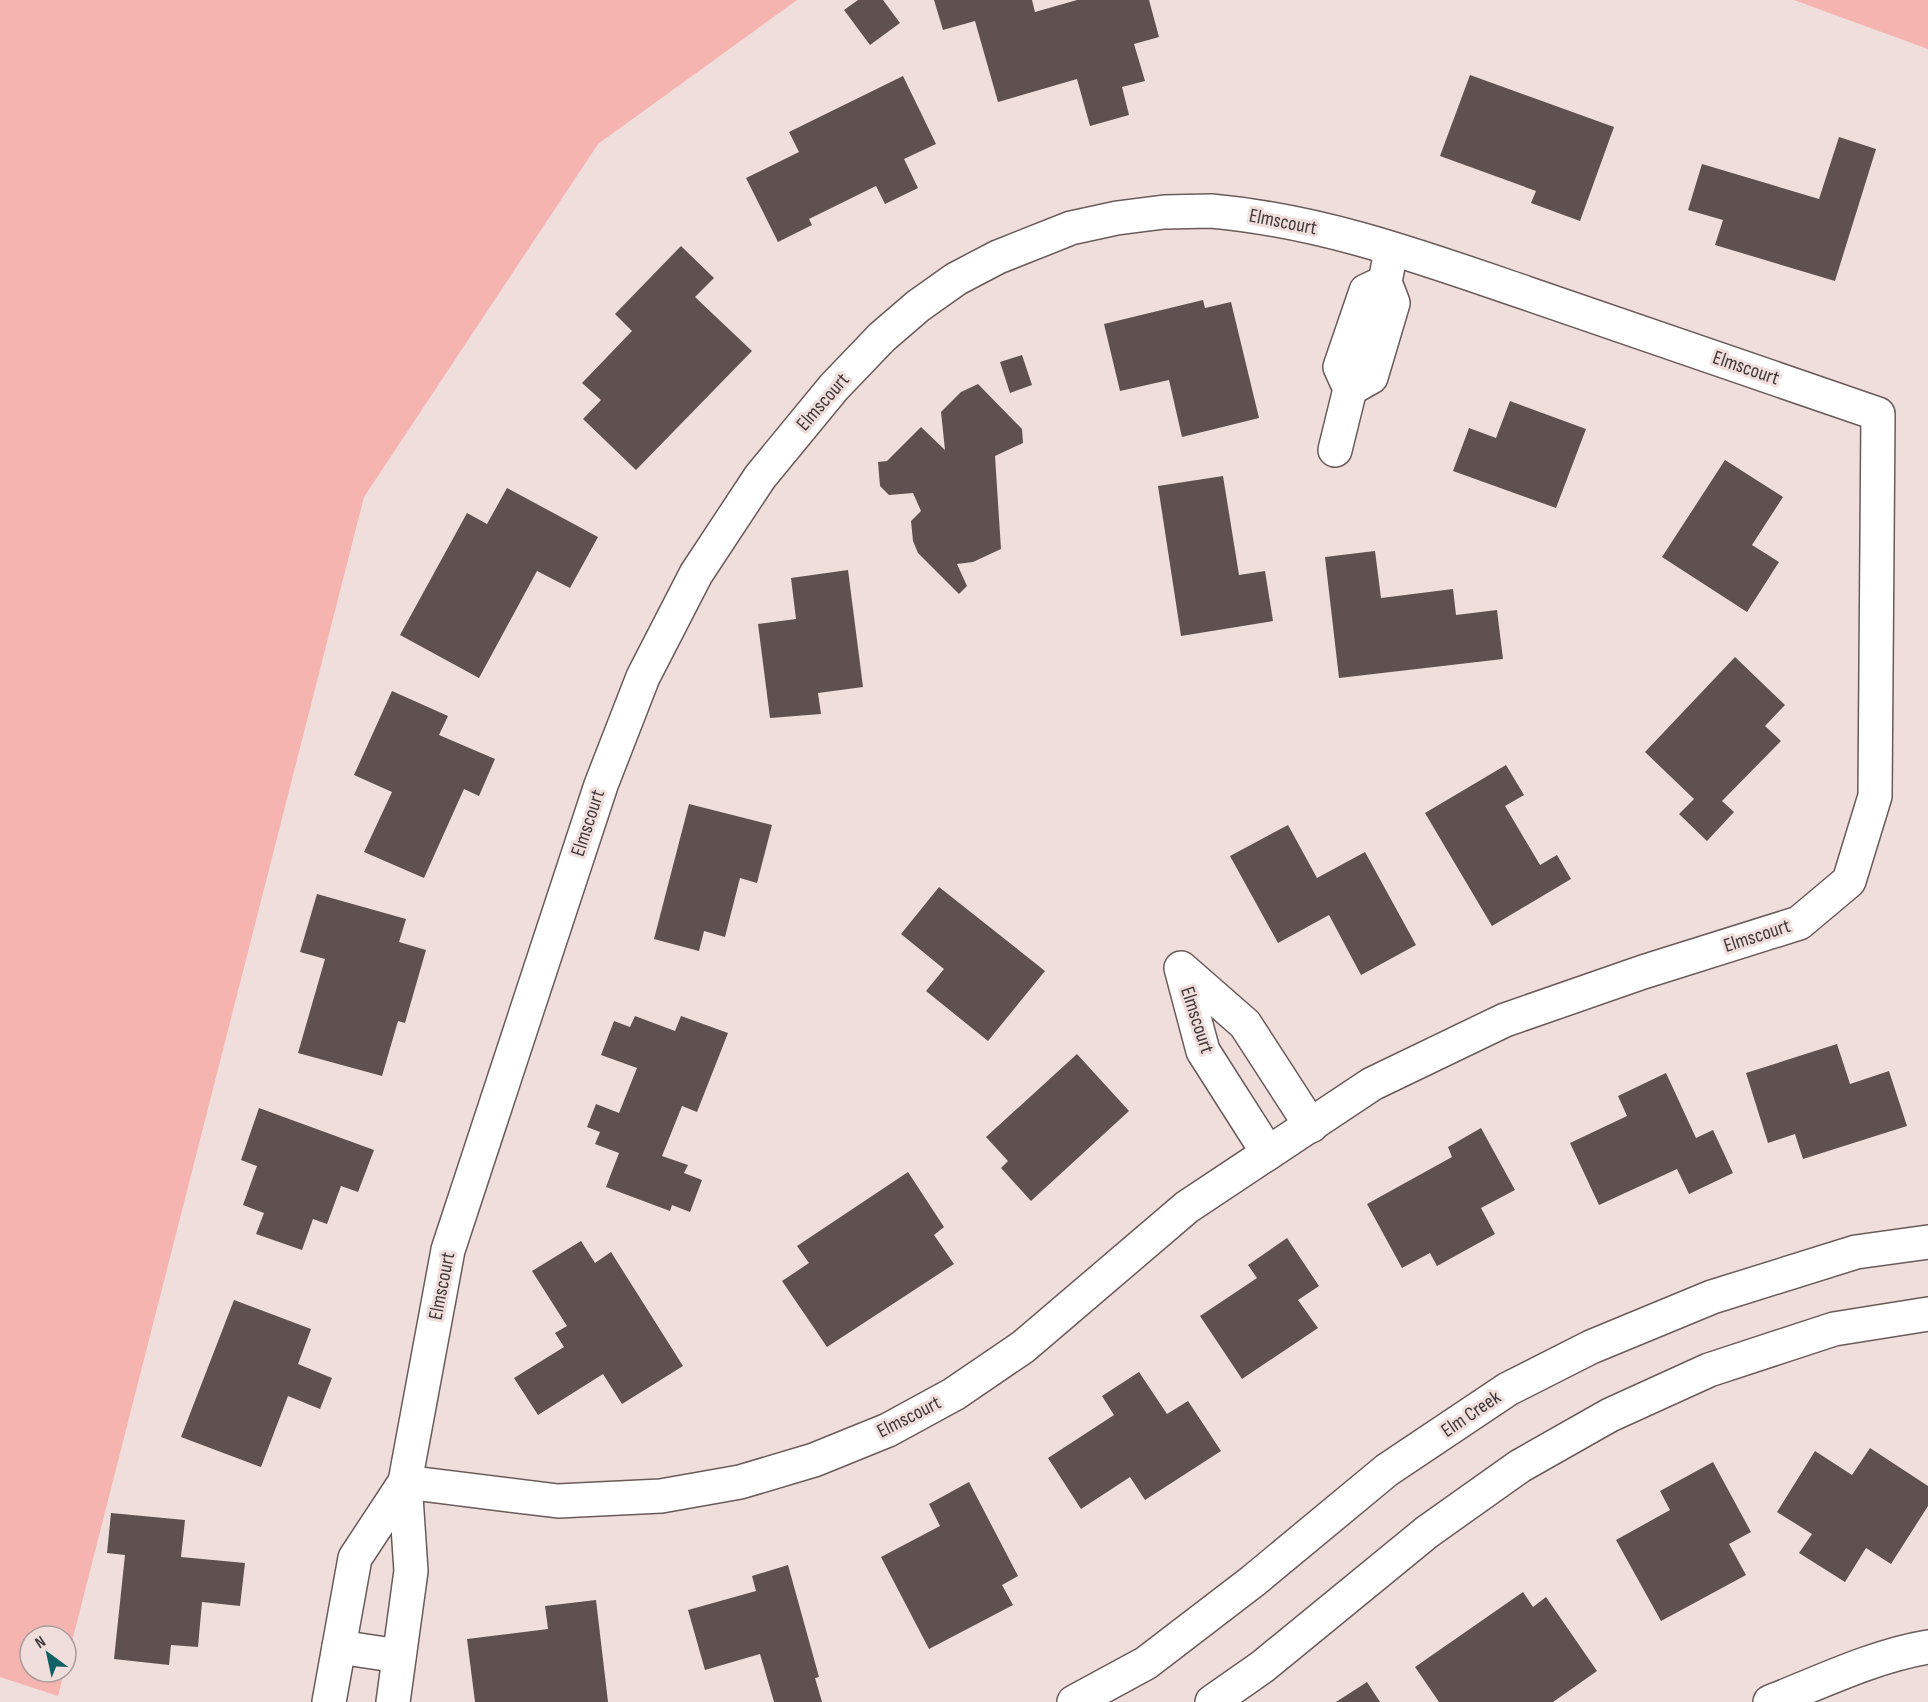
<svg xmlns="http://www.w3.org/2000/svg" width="1928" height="1702" font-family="'Sofia Sans Condensed',sans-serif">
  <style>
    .green { fill: #f5b4b0 }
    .building { fill: #5f514f }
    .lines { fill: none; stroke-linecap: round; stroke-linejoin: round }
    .minor-casing { stroke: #6a5b5a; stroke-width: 36 }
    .minor { stroke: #fff; stroke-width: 33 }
    .labels { text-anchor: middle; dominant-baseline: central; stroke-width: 6; stroke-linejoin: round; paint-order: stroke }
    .street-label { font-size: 20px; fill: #403939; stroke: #efdedc }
  </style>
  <rect width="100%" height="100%" fill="#efdedc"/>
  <g class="green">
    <path d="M0,0h797l-199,144 -234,353 -298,1168v-29h-36v36h34l-6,24 -58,-19z"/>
    <path d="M1794,0h134v49z"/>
  </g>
  <g class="building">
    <path d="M858,0h25l17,23 -30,22 -26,-35z"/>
    <path d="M934,0h98l3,12 42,-12h72l10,37 -25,7 11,37 -23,6 7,28 -39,11 -13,-47 -79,23 -23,-81 -32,9z"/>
    <path d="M1470,75l144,52 -34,94 -49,-18 5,-12 -96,-35z"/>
    <path d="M903,76l33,68 -32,15 14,29 -33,16 -9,-18 -67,33 3,6 -34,17 -32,-64 53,-26 -10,-20z"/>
    <path d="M1839,137l37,12 -41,132 -120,-36 8,-25 -35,-10 14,-46 117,35z"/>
    <path d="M681,246l33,32 -19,19 57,54 -116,119 -53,-51 18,-19 -19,-17 50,-52 -17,-17z"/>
    <path d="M1203,300l2,8 26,-6 28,116 -77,19 -13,-57 -49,11 -16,-67z"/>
    <path d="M1022,355l10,30 -22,8 -10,-31z"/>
    <path d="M978,384l44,45 1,14 -28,13 6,93 -28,13 -16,2 10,22 -8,8 -41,-41 -5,-12 -2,-20 10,-10 -8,-18 -24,2 -9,-9 -2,-24 9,-1 34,-34 24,23 -4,-38 20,-20z"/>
    <path d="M1510,401l76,28 -30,79 -103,-37 16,-43 27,10z"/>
    <path d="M1725,460l58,37 -31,48 27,17 -32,50 -85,-55z"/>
    <path d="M1223,476l16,99 26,-4 8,50 -92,15 -23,-150z"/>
    <path d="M507,488l91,49 -28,51 -33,-17 -58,107 -79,-43 67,-122 20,11z"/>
    <path d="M1375,551l6,47 72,-9 3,26 41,-5 6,49 -164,19 -14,-121z"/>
    <path d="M848,570l15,117 -45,6 3,21 -51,4 -12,-94 38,-5 -5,-41z"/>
    <path d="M1735,657l50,48 -20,21 16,15 -59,60 12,11 -27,29 -28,-27 15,-15 -49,-47z"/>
    <path d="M392,691l56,25 -9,19 56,24 -16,37 -15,-7 -40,89 -60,-26 28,-60 -38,-17z"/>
    <path d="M1506,765l18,30 -19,11 35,59 17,-10 14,24 -79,47 -67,-113z"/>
    <path d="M689,804l83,21 -15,58 -17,-5 -15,59 -21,-6 -5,20 -45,-12z"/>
    <path d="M1288,825l29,53 48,-26 51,93 -55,30 -32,-60 -51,28 -48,-87z"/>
    <path d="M939,887l106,84 -57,70 -62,-50 18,-22 -43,-35z"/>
    <path d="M317,894l89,25 -7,23 27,8 -21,73 -7,-2 -16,55 -84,-23 27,-94 -25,-7z"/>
    <path d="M635,1016l40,15 6,-15 47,17 -31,79 -15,-6 -20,50 26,9 -4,8 18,7 -12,32 -18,-7 -2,6 -64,-24 13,-34 -24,-9 5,-12 -13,-5 9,-23 23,9 18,-45 -36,-13 13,-34 16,6z"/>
    <path d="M1837,1044l13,40 39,-13 18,55 -104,33 -8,-25 -27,9 -22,-70z"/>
    <path d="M1077,1054l52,57 -98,90 -30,-33 7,-7 -22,-24z"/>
    <path d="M1666,1073l30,65 17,-8 20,43 -44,21 -12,-25 -78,36 -29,-62 57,-27 -9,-20z"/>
    <path d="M259,1108l115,42 -16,42 -17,-6 -14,38 -14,-5 -11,31 -46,-16 8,-21 -21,-8 14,-39 -16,-6z"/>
    <path d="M1481,1128l34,62 -34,18 14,26 -58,32 -7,-13 -28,15 -35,-64 85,-47 -4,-10z"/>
    <path d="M908,1172l36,55 -10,8 20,29 -127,83 -45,-66 27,-18 -12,-17z"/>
    <path d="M1287,1238l32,48 -21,14 20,28 -76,51 -42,-63 57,-38 -9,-13z"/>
    <path d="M581,1241l14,22 16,-11 72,114 -61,38 -19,-30 -65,41 -24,-37 50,-31 -9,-14 12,-7 -35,-55z"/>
    <path d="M234,1300l77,29 -13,35 34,14 -12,31 -32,-13 -27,71 -80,-30z"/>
    <path d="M1139,1372l28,42 21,-13 33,50 -76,49 -15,-23 -49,32 -33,-51 66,-43 -12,-19z"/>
    <path d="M1870,1448l58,38v20l-37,58 -25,-16 -21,34 -46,-29 13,-19 -35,-22 38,-61 37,24z"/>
    <path d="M1713,1462l38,70 -22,12 17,31 -85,46 -45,-81 54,-30 -10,-19z"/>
    <path d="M969,1482l49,94 -16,9 11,20 -84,44 -48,-92 59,-31 -11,-22z"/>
    <path d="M111,1513l74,7 -4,37 64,6 -5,43 -38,-4 -4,45 -27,-2 -2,20 -55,-6 11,-104 -18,-2z"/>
    <path d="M788,1565l31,112 -4,1 7,24h-48l-14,-48 -55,16 -17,-60 68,-19 -4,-15z"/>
    <path d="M1523,1592l10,15 13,-10 51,74 -44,31h-114l-24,-35z"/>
    <path d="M596,1600l12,102h-133l-8,-63 81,-10 -3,-23z"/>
    <path d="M1367,1682l13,20h-44z"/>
  </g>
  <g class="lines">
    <defs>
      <g id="minor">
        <path d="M1211,211c112,10 210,46 315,82 118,40 235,81 352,121l-3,382 -26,85 -50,42 -156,49 -138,48 -133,64 -185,123 -164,140 -69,47 -66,36 -74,30 -74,22 -79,14 -103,5 -153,-19 43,-232 153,-465 42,-108 53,-103 64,-97 74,-90 48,-50 36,-31 38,-27 42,-22 73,-29 46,-10 47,-6z"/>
        <path d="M1350,389l21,-12 22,-74 -8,-21 4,-21"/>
        <path d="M1335,450l15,-61 -10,-22 26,-76 19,-9"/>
        <path d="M1268,1153l-65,-102 -22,-83 64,56 66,102"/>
        <path d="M339,1647l60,9"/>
        <path d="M329,1702l26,-144 50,-76"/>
        <path d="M393,1702l18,-131 -6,-89"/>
        <path d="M1074,1702l72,-39 107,-82 134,-111 121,-81 83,-42 121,-50 144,-45 72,-10"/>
        <path d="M1212,1702l50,-35 165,-135 93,-66 90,-51 99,-45 125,-41 94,-15"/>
        <path d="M1770,1702c51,-20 104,-46 158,-55"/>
      </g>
    </defs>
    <use href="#minor" class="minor-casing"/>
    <use href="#minor" class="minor"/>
  </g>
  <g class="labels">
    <g class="street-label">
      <text transform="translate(1283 222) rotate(11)">Elmscourt</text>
      <text transform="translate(1746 368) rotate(19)">Elmscourt</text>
      <text transform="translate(823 402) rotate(-49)">Elmscourt</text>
      <text transform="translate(588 823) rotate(-72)">Elmscourt</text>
      <text transform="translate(1757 936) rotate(-18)">Elmscourt</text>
      <text transform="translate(1197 1020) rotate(72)">Elmscourt</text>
      <text transform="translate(442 1286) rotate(-79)">Elmscourt</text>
      <text transform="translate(1471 1414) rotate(-34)">Elm Creek</text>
      <text transform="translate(909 1417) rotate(-27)">Elmscourt</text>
    </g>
  </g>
  <g transform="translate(48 1654) rotate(327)"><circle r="28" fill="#efdedc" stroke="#a99c9b" stroke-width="1.5"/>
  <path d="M0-4.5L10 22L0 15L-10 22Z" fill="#126265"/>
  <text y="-9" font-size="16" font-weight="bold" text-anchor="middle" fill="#403939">N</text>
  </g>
</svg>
